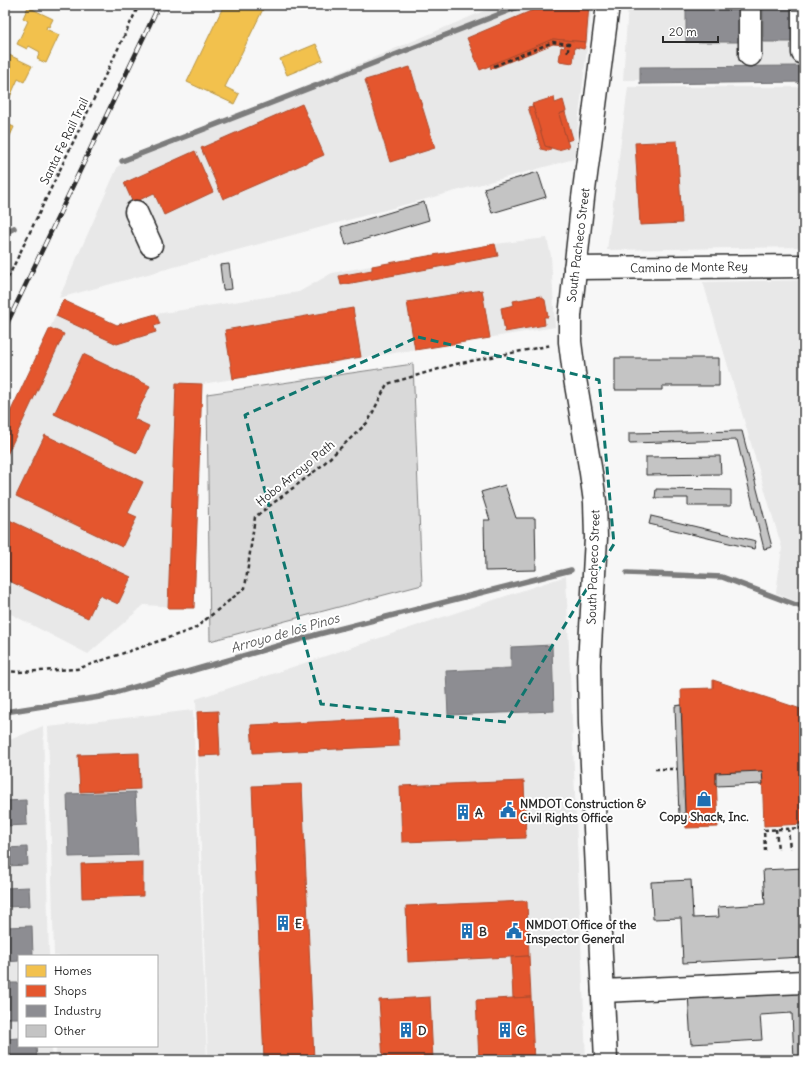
<svg xmlns="http://www.w3.org/2000/svg" width="809" height="1065" font-family="Delius,sans-serif">
  <style>
    .built { fill: #e8e8e8 }
    .green { fill: #d9d9d9; stroke: #828282 }
    .homes { fill: #f2c14e; stroke: #b69444 }
    .shops { fill: #e4572e; stroke: #ac4a2d }
    .industry { fill: #8d8d92; stroke: #707073 }
    .lines { fill: none; stroke-linecap: round; stroke-linejoin: round }
    .stream { stroke: #7b7b7b; stroke-width: 5.5 }
    .building { fill: #c4c4c4; stroke: #2b2b2b }
    .minor-casing { stroke: #2b2b2b; stroke-width: 25 }
    .path { stroke: #2b2b2b; stroke-width: 2.5; stroke-dasharray: 4 3; stroke-linecap: butt }
    .minor { stroke: #fff; stroke-width: 22 }
    .rail-casing { stroke: #2b2b2b; stroke-width: 4.5 }
    .rail { stroke: #fff; stroke-width: 3; stroke-dasharray: 9; stroke-linecap: butt }
    .marked { fill: none; stroke: #0f766e; stroke-width: 3; stroke-dasharray: 8 5; stroke-linejoin: round }
    .labels { text-anchor: middle; dominant-baseline: central; stroke-width: 4; stroke-linejoin: round; paint-order: stroke }
    .street-label { font-size: 12px; fill: #2b2b2b; stroke: #fff }
    .poi-label { font-size: 12px; font-weight: bold; fill: #2b2b2b; stroke: #fff; text-anchor: start }
    .water-label { font-size: 13px; font-style: italic; fill: #5a5a5a; stroke: #fff }
  </style>
  <rect width="100%" height="100%" fill="#f7f7f7"/>
  <filter id="ink" filterUnits="userSpaceOnUse"><feTurbulence type="fractalNoise" baseFrequency=".025" numOctaves="2"/><feDisplacementMap in="SourceGraphic" scale="8" xChannelSelector="R" yChannelSelector="G"/><feConvolveMatrix kernelMatrix="1 2 1 2 8 2 1 2 1" color-interpolation-filters="sRGB"/></filter>
  <g filter="url(#ink)">
    <g class="built">
      <path d="M498,5h94l-18,154 -515,139 59,-132z"/>
      <path d="M628,5h176v73l-181,2z"/>
      <path d="M628,87h176v160l-197,3z"/>
      <path d="M547,238l4,18 4,71 -353,57 -8,224 -50,-3 -56,49 -83,-43v-187l58,-124 54,25 39,-11 143,-22 33,-19 163,-29z"/>
      <path d="M804,280v325l-28,-12 6,-45 -79,-266z"/>
      <path d="M566,576l20,484h-378l-12,-361z"/>
      <path d="M193,710l14,350h-151v-14h101v-90h-103l-6,-229z"/>
      <path d="M43,726l6,230h-30v90h33v14h-47v-318z"/>
    </g>
    <path class="green" d="M413,364l9,221 -212,56 -3,-247z"/>
    <g class="homes">
      <path d="M48,5h10l-2,4z"/>
      <path d="M224,5h41l-40,82 14,7 -5,10 -47,-22z"/>
      <path d="M28,7l25,12 -4,8 -2,-1 -1,3 13,6 -13,28 -9,-4 3,-7 -11,-6 -2,3 -10,-5 11,-23 -5,-3z"/>
      <path d="M316,44l7,16 -36,15 -7,-16z"/>
      <path d="M5,53l27,13 -8,16 -6,-3 -9,20 -4,-3z"/>
      <path d="M5,123l9,4 -8,18 -1,-1z"/>
    </g>
    <g class="shops">
      <path d="M545,5h44l-3,37 -33,-3 -73,31 -13,-32z"/>
      <path d="M553,39l33,3 -2,7 -9,-2 -2,16 -14,-2 2,-14 3,1 1,-3 -12,-1 -62,25 -1,-4z"/>
      <path d="M410,67l25,81 -45,14 -25,-82z"/>
      <path d="M554,97l1,6 8,-3 3,11 -7,3 10,33 -11,3 -13,-4 -13,-42z"/>
      <path d="M302,104l22,51 -101,44 -22,-51z"/>
      <path d="M533,106l12,40 6,2 -2,3 -8,-2 -13,-42z"/>
      <path d="M565,112l8,27 -6,2 -8,-27z"/>
      <path d="M677,141l5,82 -42,2 -5,-82z"/>
      <path d="M195,151l18,41 -49,23 -10,-22 -21,10 -9,-20z"/>
      <path d="M495,244l3,12 -157,29 -2,-9 33,-6v-4z"/>
      <path d="M482,290l8,48 -75,12 -8,-48z"/>
      <path d="M540,296l5,4 3,17h-4l1,8 -40,7 -4,-24 13,-3 -1,-4z"/>
      <path d="M63,300l54,25 39,-11 4,10 -6,2 2,6 -39,12 -61,-28z"/>
      <path d="M353,308l8,49 -128,22 -8,-49z"/>
      <path d="M50,328l14,6 -59,125v-36z"/>
      <path d="M83,354l67,32 -16,33 15,7 -12,27 -83,-39z"/>
      <path d="M176,383l26,1 -8,224h-26z"/>
      <path d="M45,435l98,47 -15,31 9,4 -15,30 -106,-51z"/>
      <path d="M5,518l126,59 -13,27 -19,-9 -11,23 -83,-39z"/>
      <path d="M713,680l91,30v114l-40,2 -2,-55 -46,2 2,54 -32,1 -5,-139 32,-1z"/>
      <path d="M218,711l2,44 -21,1 -2,-44z"/>
      <path d="M398,718l1,28 -146,7 -2,-28z"/>
      <path d="M139,753l1,36 -60,3 -2,-37z"/>
      <path d="M524,781l2,57 -124,4 -2,-56z"/>
      <path d="M302,784l12,276h-50l-12,-274z"/>
      <path d="M143,862v34l-61,2 -1,-34z"/>
      <path d="M527,901l2,55 -121,6 -2,-56z"/>
      <path d="M529,956l2,41 -18,1 -2,-41z"/>
      <path d="M430,997l3,63h-50l-4,-60z"/>
      <path d="M531,997l3,63h-55l-3,-60z"/>
    </g>
    <g class="industry">
      <rect x="686" y="5" width="58" height="37"/>
      <path d="M763,5h28l1,37h-29z"/>
      <path d="M804,66v16l-164,2v-17z"/>
      <path d="M552,645l2,66 -106,4 -2,-44 65,-3v-21z"/>
      <path d="M135,792l3,63 -69,2 -2,-63z"/>
      <path d="M26,800l1,25 -22,1v-25z"/>
      <path d="M27,847l1,18 -23,1v-18z"/>
      <path d="M29,887l1,19 -25,1v-19z"/>
      <path d="M32,926l1,30h-14v5l-14,1v-35z"/>
      <rect x="5" y="983" width="14" height="35"/>
      <path d="M19,1038v8h17l1,14h-32v-21z"/>
    </g>
    <g class="lines">
      <g class="stream">
        <path d="M122,161l401,-156"/>
        <path d="M5,233l9,-5"/>
        <path d="M627,573l95,4 82,31"/>
        <path d="M5,712l95,-15 219,-63 252,-64"/>
      </g>
    </g>
    <g class="building">
      <path d="M538,172l8,25 -54,16 -8,-25z"/>
      <path d="M424,202l5,18 -83,25 -5,-18z"/>
      <path d="M229,264l3,25 -9,1 -3,-25z"/>
      <path d="M615,358h104v28h-57v4h-47z"/>
      <path d="M742,431l30,116 -8,2 -27,-109 -108,3v-10z"/>
      <path d="M720,456l1,18 -75,1v-18z"/>
      <path d="M505,485l11,33h19l1,52 -51,1 -1,-51h6l-9,-28z"/>
      <path d="M656,489l75,1v16h-43v-8h-33z"/>
      <path d="M651,516l105,25 -2,8 -105,-25z"/>
      <path d="M681,705l4,109 -6,1 -4,-109z"/>
      <path d="M762,771l1,13 -47,2v-13z"/>
      <path d="M804,868v89l-121,6 -2,-45 -28,1 -2,-37 40,-2 2,38 26,-1 -1,-10 47,-3 -2,-34z"/>
      <path d="M804,986v74h-10l-2,-47 -32,2 2,25 -71,4 -3,-51z"/>
    </g>
    <g class="lines">
      <defs>
        <g id="minor">
          <path d="M750,5v50"/>
          <path d="M803,5v48"/>
          <path d="M136,212l15,33"/>
          <path d="M575,268l229,-2"/>
          <path d="M603,991l201,-9"/>
          <path d="M606,1060l-16,-337 -1,-59 7,-126 -1,-36 -4,-29 -17,-100 -4,-31v-26l13,-118 25,-193"/>
        </g>
      </defs>
      <use href="#minor" class="minor-casing"/>
      <g class="path">
        <path d="M494,66l59,-24 16,2 -2,11"/>
        <path d="M5,284l134,-279"/>
        <path d="M5,671l13,1 59,-3 117,-40 51,-41 10,-71 64,-49 49,-46 19,-38 69,-20 96,-19"/>
        <path d="M655,769h22"/>
        <path d="M788,828l2,21"/>
        <path d="M776,829l2,21"/>
        <path d="M765,851l-1,-21 40,-2"/>
      </g>
      <use href="#minor" class="minor"/>
      <defs>
        <path id="rail" d="M5,328l154,-323"/>
      </defs>
      <use href="#rail" class="rail-casing"/>
      <use href="#rail" class="rail"/>
    </g>
  </g>
  <path class="marked" d="M418,337l181,43 15,164 -108,178 -185,-18 -76,-289z"/>
  <defs>
    <symbol id="shop-bare" viewBox="-9 -9 18 18"><path d="M-5-2.5h2.3a2.7 3.5 0 0 1 5.4 0H5L5.5 6h-11ZM-1.5-2.5h3a1.5 2.3 0 0 0-3 0Z" fill="#1f6fb2" stroke="#fff" stroke-width="2.5" paint-order="stroke"/></symbol>
    <symbol id="civic-bare" viewBox="-9 -9 18 18"><path d="M-.6-6.5H3V-4.5H.6V-3L4-1V1h2V6H-6V1h2V-1L-.6-3ZM-1.2 2.5V6h2.4V2.5Z" fill="#1f6fb2" stroke="#fff" stroke-width="2.5" paint-order="stroke"/></symbol>
    <symbol id="building-bare" viewBox="-9 -9 18 18"><path d="M-4-6H4V6H1V3H-1V6H-4ZM-2.5-4.3h1.7v1.8h-1.7ZM.8-4.3h1.7v1.8H.8ZM-2.5-1h1.7V.8h-1.7ZM.8-1h1.7V.8H.8Z" fill="#1f6fb2" stroke="#fff" stroke-width="2.5" paint-order="stroke"/></symbol>
  </defs>
  <g fill-rule="evenodd">
    <use href="#shop-bare" x="693" y="788" width="22" height="22"/>
    <use href="#civic-bare" x="497" y="799" width="22" height="22"/>
    <use href="#building-bare" x="452" y="801" width="22" height="22"/>
    <use href="#building-bare" x="272" y="912" width="22" height="22"/>
    <use href="#building-bare" x="456" y="920" width="22" height="22"/>
    <use href="#civic-bare" x="503" y="920" width="22" height="22"/>
    <use href="#building-bare" x="395" y="1019" width="22" height="22"/>
    <use href="#building-bare" x="494" y="1019" width="22" height="22"/>
  </g>
  <g class="labels">
    <g class="street-label">
      <text transform="translate(64 141) rotate(-64)">Santa Fe Rail Trail</text>
      <text transform="translate(578 245) rotate(-83)">South Pacheco Street</text>
      <text transform="translate(689 267) rotate(-1)">Camino de Monte Rey</text>
      <text transform="translate(295 473) rotate(-39)">Hobo Arroyo Path</text>
      <text transform="translate(593 567) rotate(-88)">South Pacheco Street</text>
    </g>
    <g class="poi-label">
      <text x="520" y="803">NMDOT Construction &amp;<tspan x="520" dy="14">Civil Rights Office</tspan></text>
      <text x="475" y="812">A</text>
      <text x="704" y="816" text-anchor="middle">Copy Shack, Inc.</text>
      <text x="295" y="923">E</text>
      <text x="526" y="924">NMDOT Office of the<tspan x="526" dy="14">Inspector General</tspan></text>
      <text x="479" y="931">B</text>
      <text x="418" y="1030">D</text>
      <text x="517" y="1030">C</text>
    </g>
    <g class="water-label">
      <text transform="translate(285 633) rotate(-16)">Arroyo de los Pinos</text>
    </g>
  </g>
  <rect width="809" height="1065" fill="none" stroke="#fff" stroke-width="20"/>
  <rect x="10" y="10" width="789" height="1045" fill="none" stroke="#2b2b2b" stroke-width="1.5" filter="url(#ink)"/>
  <rect x="18" y="955" width="140" height="92" fill="#ffffff" stroke="#aaaaaa"/>
  <rect x="26" y="965" width="20" height="12" fill="#f2c14e" stroke="#aaaaaa"/>
  <text x="54" y="975" font-size="12" fill="#2b2b2b">Homes</text>
  <rect x="26" y="985" width="20" height="12" fill="#e4572e" stroke="#aaaaaa"/>
  <text x="54" y="995" font-size="12" fill="#2b2b2b">Shops</text>
  <rect x="26" y="1005" width="20" height="12" fill="#8d8d92" stroke="#aaaaaa"/>
  <text x="54" y="1015" font-size="12" fill="#2b2b2b">Industry</text>
  <rect x="26" y="1025" width="20" height="12" fill="#c4c4c4" stroke="#aaaaaa"/>
  <text x="54" y="1035" font-size="12" fill="#2b2b2b">Other</text>
  <path d="M663 36v6h55v-6" fill="none" stroke="#2b2b2b" stroke-width="2"/>
  <text x="669" y="36" font-size="12" fill="#2b2b2b" stroke="#ffffff" stroke-width="3" paint-order="stroke">20 m</text>
</svg>
